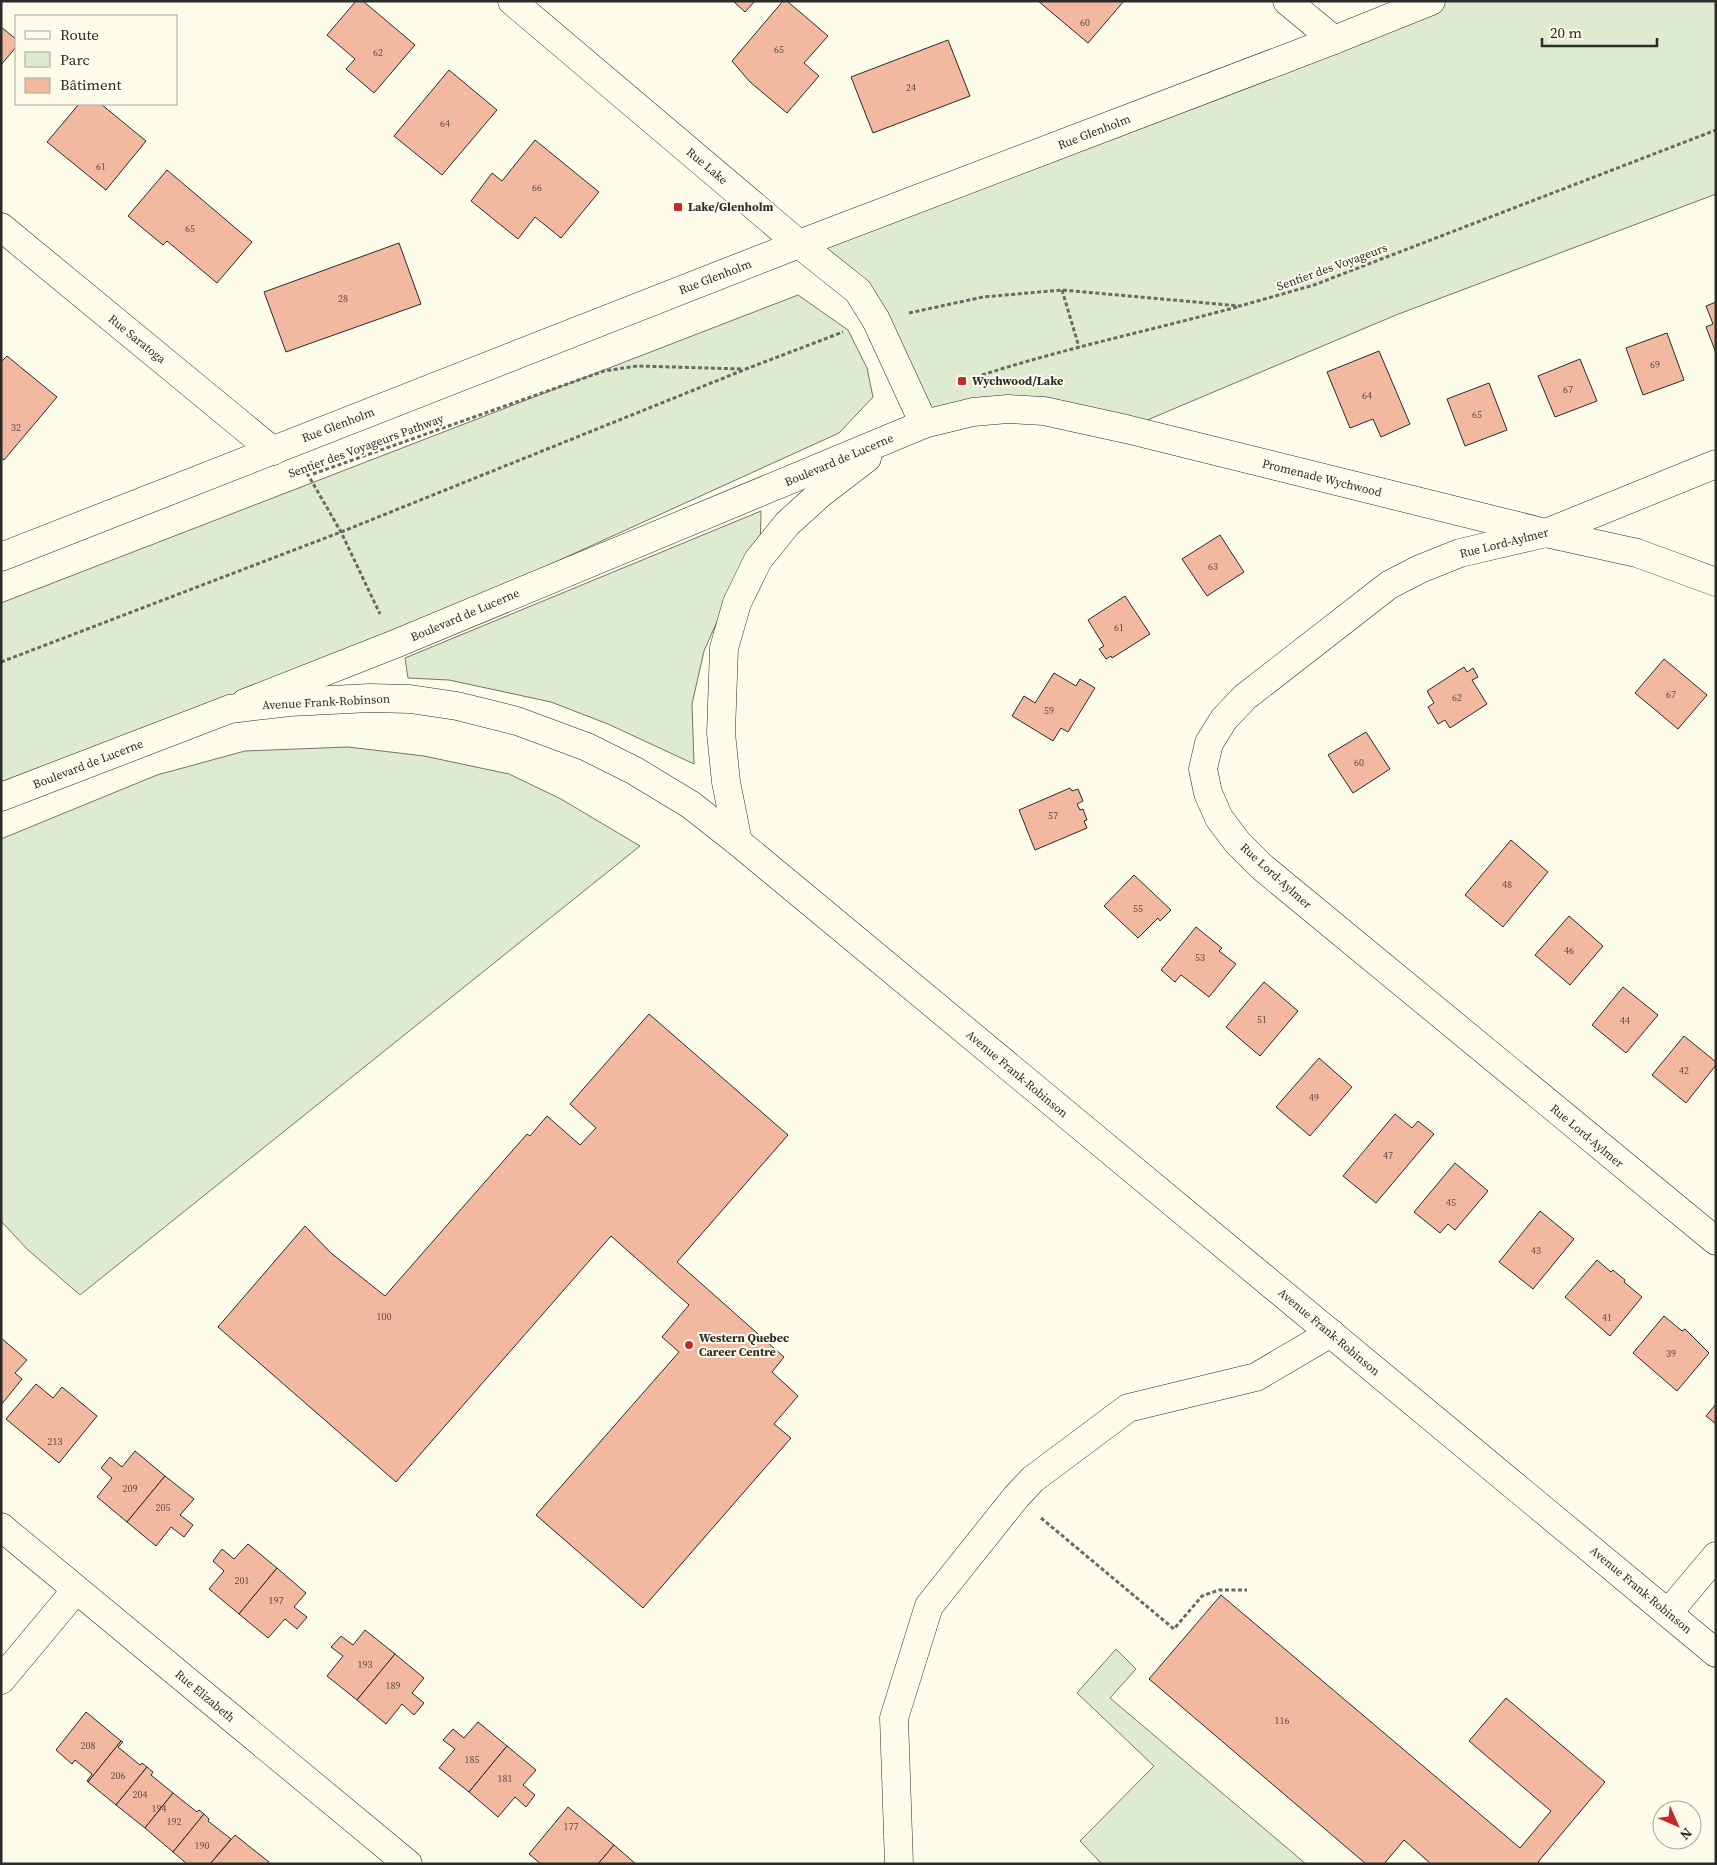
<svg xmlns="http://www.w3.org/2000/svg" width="1717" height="1865" font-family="'Source Serif 4',serif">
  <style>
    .green { fill: #deebd1; stroke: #74746e }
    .building { fill: #f2b8a0; stroke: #2b2b2b }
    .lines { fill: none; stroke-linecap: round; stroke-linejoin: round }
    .minor-casing { stroke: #2b2b2b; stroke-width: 29 }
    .major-casing { stroke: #2b2b2b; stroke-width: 29 }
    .path { stroke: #6a6964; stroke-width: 3; stroke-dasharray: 4 2.5; stroke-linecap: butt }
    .minor { stroke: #fdfbea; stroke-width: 28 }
    .major { stroke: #fdfbea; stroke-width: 28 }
    .poi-dot { fill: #c62828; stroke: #fdfbea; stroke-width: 2 }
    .labels { text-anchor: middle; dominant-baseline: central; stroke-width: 4; stroke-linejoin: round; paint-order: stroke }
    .number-label { font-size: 10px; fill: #5d4e48 }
    .street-label { font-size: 12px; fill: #2b2b2b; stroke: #fdfbea }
    .poi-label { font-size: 12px; font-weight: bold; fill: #2b2b2b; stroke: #fdfbea; text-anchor: start }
  </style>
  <rect width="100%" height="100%" fill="#fdfbea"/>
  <g class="green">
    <path d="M1431,1h285v193l-320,121 -270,114 -82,-18 -120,13 -48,-104 -77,-76z"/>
    <path d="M798,295l50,35 19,38 6,29 -34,36 -567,258 -271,103v-191z"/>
    <path d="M761,511l-1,39 -33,49 -23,52 -12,53 2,60 -86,-40 -57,-22 -102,-22 -41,-2 -3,-20z"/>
    <path d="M348,747l76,9 85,18 52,25 79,47 -560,449 -53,-46 -26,-28v-382l156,-64 88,-24z"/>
    <path d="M1116,1649l20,20 -26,29 196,166h-204l-22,-23 74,-75 -77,-73z"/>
  </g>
  <g class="building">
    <path d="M356,1h7l52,44 -41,48 -28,-24 9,-10 -28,-24z"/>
    <path d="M733,1h22l-10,11z"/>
    <path d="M783,1h4l41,35 -24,27 15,13 -32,37 -37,-31 -18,-21z"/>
    <path d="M1038,1h86l-36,42z"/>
    <path d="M1,27l15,12v8l-15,18z"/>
    <path d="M948,40l22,56 -97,37 -22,-56z"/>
    <path d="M449,70l48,40 -55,65 -48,-39z"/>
    <path d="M79,104h22l45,37 -40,49 -59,-48z"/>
    <path d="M535,140l64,52 -38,46 -26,-21 -17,22 -47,-38 21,-28 10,8z"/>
    <path d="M167,170l85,72 -35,41 -50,-42 -4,4 -35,-29z"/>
    <path d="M399,243l22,61 -135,48 -22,-60z"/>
    <path d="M1716,302v51l-10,-26 7,-3 -7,-18z"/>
    <path d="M1667,333l17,47 -41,15 -17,-47z"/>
    <path d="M1379,351l31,73 -29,13 -8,-18 -23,9 -23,-56z"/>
    <path d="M7,356l50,41 -53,63 -3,-2v-96z"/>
    <path d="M1580,359l17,42 -42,16 -17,-41z"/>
    <path d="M1489,383l18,47 -42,16 -18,-47z"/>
    <path d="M1220,535l24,37 -37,24 -25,-37z"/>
    <path d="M1125,596l25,38 -38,24 -1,-2 -5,3 -7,-10 5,-3 -16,-26z"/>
    <path d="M1664,659l43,36 -29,34 -43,-36z"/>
    <path d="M1464,667l3,5 6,-4 5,9 -6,3 15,24 -37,24 -5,-8 -7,4 -10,-17 6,-4 -7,-12z"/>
    <path d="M1054,673l22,13 4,-7 15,9 -27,44 -7,-4 -8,13 -41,-25 12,-20 11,7z"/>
    <path d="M1366,732l24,37 -37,24 -25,-38z"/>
    <path d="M1070,788l2,3 6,-2 5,12 -6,3 3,6 3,-1 4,11 -3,1 3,7 -52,22 -16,-40z"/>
    <path d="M1511,840l37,32 -45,55 -38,-32z"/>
    <path d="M1134,875l37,35 -11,11 -2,-3 -20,20 -34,-32z"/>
    <path d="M1569,916l34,30 -33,39 -35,-30z"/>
    <path d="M1196,927l26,21 -3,3 17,13 -27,33 -28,-22 -6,7 -14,-12z"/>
    <path d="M1264,982l34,29 -38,45 -34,-29z"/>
    <path d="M1623,987l35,28 -32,38 -34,-28z"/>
    <path d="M649,1014l139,121 -111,127 107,95 -12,15 26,24 -24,28 17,14 -148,170 -107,-93 143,-163 -17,-15 27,-32 -78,-69 -215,246 -178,-155 87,-101 26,27 54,43 142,-162 3,2 17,-20 33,29 16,-17 -26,-24z"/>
    <path d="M1684,1036l32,26v3l-30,38 -34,-28z"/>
    <path d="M1319,1058l33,29 -42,49 -34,-29z"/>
    <path d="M1395,1114l17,14 6,-7 16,13 -58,69 -33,-27z"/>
    <path d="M1455,1163l33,28 -33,39 -7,-6 -8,9 -26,-21z"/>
    <path d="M1540,1211l34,28 -41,50 -34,-27z"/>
    <path d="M1597,1260l14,12 2,-2 12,10 -1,2 18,15 -32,39 -45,-39z"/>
    <path d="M1664,1316l18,15 3,-2 24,24 -32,38 -44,-38z"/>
    <path d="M1,1338l26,22 -12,13 7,6 -21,26z"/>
    <path d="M36,1384l17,14 9,-11 35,29 -38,47 -53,-44z"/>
    <path d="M1716,1404v20l-10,-8z"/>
    <path d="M135,1451l30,25 -38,46 -30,-25 15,-19 -11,-10 9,-11 12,10z"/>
    <path d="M165,1476l29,23 -14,16 13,10 -9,12 -13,-10 -15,19 -29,-24z"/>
    <path d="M248,1544l29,24 -38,46 -30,-25 15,-18 -11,-10 9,-12 12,10z"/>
    <path d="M277,1568l29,25 -12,14 13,10 -10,12 -12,-10 -17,19 -29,-24z"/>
    <path d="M1221,1595l299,253 31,-37 -82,-70 37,-43 99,84 -67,80 2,2h-109l-27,-24 -20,24h-18l-217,-185z"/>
    <path d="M365,1630l30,24 -38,46 -30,-24 16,-20 -12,-9 10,-11 12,9z"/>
    <path d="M395,1654l29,24 -12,15 12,10 -10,12 -12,-11 -16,20 -29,-24z"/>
    <path d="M86,1712l35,29 -33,41 -1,-1 5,-7 -17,-14 -3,4 -16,-14z"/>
    <path d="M478,1722l29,24 -38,46 -30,-24 16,-19 -12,-9 10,-11 11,9z"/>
    <path d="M121,1741l2,1 -5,5 22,18 2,-2 5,4 -31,38 -28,-23z"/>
    <path d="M507,1746l29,24 -13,15 12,10 -9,12 -11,-10 -17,20 -29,-25z"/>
    <path d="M147,1767l6,5 -2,3 22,18 -28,35 -29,-23z"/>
    <path d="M173,1793l24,19 2,-2 5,4 -31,38 -28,-24z"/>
    <path d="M568,1807l46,38 -16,19h-57l-12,-10z"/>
    <path d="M204,1814l5,5 -1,2 23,18 -21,25h-23l-14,-12z"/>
    <path d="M235,1835l34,27 -1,2h-58z"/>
    <path d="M614,1845l22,19h-38z"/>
  </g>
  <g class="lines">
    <defs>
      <g id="minor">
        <path d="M512,1l287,243 59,47 18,29 48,104"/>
        <path d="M1287,1l47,39"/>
        <path d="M1,227l272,224"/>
        <path d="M1716,464l-170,69 -86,20 -40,16 -31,16 -144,112 -21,22 -15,24 -6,26 5,24 11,25 18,24 25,25 454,374"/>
        <path d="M1,557l798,-313 535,-204 97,-39"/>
        <path d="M245,703l150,-59 529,-220 49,-12 35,-3 36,2 82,18 420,104 91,20 79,29"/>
        <path d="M738,842l-12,-60 -5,-49 3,-85 13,-45 21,-43 29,-36 33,-30 47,-36"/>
        <path d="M1,1527l407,337"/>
        <path d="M1668,1613l48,-57"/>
        <path d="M1,1680l75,-90"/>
        <path d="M899,1864l-5,-146 35,-112 87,-109 17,-18 95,-71 128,-31 75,-44"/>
      </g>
      <path id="major" d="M1,797l229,-88 60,-7 80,-4 40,1 47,7 60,15 70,26 48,24 56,34 47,37 978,811"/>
    </defs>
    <use href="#minor" class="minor-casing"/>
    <use href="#major" class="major-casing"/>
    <g class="path">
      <path d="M1062,290l17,57"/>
      <path d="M909,313l74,-16 79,-7 178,16 74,-21 402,-155"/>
      <path d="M982,375c84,-27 170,-45 255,-68"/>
      <path d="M307,473l34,59 39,82"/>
      <path d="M313,474l291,-103 33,-5 106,3"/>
      <path d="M1,662l340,-130 405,-163 97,-37"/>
      <path d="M1041,1518l133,111 28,-33 17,-6h28"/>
    </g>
    <use href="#minor" class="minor"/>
    <use href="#major" class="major"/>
  </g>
  <g class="poi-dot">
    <rect x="673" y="202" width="10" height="10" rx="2.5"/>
    <rect x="957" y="376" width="10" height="10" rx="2.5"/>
    <circle cx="689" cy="1345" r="5"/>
  </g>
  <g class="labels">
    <g class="number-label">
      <text x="1085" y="22">60</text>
      <text x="779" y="49">65</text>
      <text x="378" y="52">62</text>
      <text x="911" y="87">24</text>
      <text x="445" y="123">64</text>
      <text x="101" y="166">61</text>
      <text x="537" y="187">66</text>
      <text x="190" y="228">65</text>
      <text x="343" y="298">28</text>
      <text x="1655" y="364">69</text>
      <text x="1568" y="389">67</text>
      <text x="1367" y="395">64</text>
      <text x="1477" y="414">65</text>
      <text x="16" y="427">32</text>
      <text x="1213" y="566">63</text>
      <text x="1119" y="627">61</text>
      <text x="1671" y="694">67</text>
      <text x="1457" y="697">62</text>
      <text x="1049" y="710">59</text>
      <text x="1359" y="762">60</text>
      <text x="1053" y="815">57</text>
      <text x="1507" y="884">48</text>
      <text x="1138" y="908">55</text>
      <text x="1569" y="950">46</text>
      <text x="1200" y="957">53</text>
      <text x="1262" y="1019">51</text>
      <text x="1625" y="1020">44</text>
      <text x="1684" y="1070">42</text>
      <text x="1314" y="1097">49</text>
      <text x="1388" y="1155">47</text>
      <text x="1451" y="1202">45</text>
      <text x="1536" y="1250">43</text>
      <text x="384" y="1316">100</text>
      <text x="1607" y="1317">41</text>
      <text x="1671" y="1353">39</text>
      <text x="55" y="1441">213</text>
      <text x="130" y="1488">209</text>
      <text x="163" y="1507">205</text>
      <text x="242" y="1580">201</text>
      <text x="276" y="1600">197</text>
      <text x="365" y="1664">193</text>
      <text x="393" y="1685">189</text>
      <text x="1282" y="1720">116</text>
      <text x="88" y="1745">208</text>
      <text x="472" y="1759">185</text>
      <text x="118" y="1775">206</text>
      <text x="505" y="1778">181</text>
      <text x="140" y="1794">204</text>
      <text x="159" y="1808">194</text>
      <text x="174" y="1821">192</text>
      <text x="571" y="1826">177</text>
      <text x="202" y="1845">190</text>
    </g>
    <g class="street-label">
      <text transform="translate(1094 132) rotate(-21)">Rue Glenholm</text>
      <text transform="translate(707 166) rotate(40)">Rue Lake</text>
      <text transform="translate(1332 267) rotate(-20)">Sentier des Voyageurs</text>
      <text transform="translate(715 277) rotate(-21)">Rue Glenholm</text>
      <text transform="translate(137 339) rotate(39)">Rue Saratoga</text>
      <text transform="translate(338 425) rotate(-21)">Rue Glenholm</text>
      <text transform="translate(366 446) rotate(-20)">Sentier des Voyageurs Pathway</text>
      <text transform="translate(839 460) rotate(-23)">Boulevard de Lucerne</text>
      <text transform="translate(1322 478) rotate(14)">Promenade Wychwood</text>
      <text transform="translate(1504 543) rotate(-14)">Rue Lord-Aylmer</text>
      <text transform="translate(465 615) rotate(-23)">Boulevard de Lucerne</text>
      <text transform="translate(326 702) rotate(-3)">Avenue Frank-Robinson</text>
      <text transform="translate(88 764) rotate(-21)">Boulevard de Lucerne</text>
      <text transform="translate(1276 876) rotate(42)">Rue Lord-Aylmer</text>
      <text transform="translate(1017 1074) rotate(40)">Avenue Frank-Robinson</text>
      <text transform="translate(1587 1136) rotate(40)">Rue Lord-Aylmer</text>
      <text transform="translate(1329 1332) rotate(40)">Avenue Frank-Robinson</text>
      <text transform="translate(1641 1590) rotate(40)">Avenue Frank-Robinson</text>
      <text transform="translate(205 1696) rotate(40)">Rue Elizabeth</text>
    </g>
    <g class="poi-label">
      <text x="688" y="207">Lake/Glenholm</text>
      <text x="972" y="381">Wychwood/Lake</text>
      <text x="699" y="1338">Western Quebec<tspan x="699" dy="14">Career Centre</tspan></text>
    </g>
  </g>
  <rect width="1717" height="1865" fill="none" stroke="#2b2b2b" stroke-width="5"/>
  <rect x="15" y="15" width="162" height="90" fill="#fdfbea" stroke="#a9a89e"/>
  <rect x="25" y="31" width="25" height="8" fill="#fdfbea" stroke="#a9a89e"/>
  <text x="60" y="40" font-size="15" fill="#2b2b2b">Route</text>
  <rect x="25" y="52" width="25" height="15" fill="#deebd1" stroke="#a9a89e"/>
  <text x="60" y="65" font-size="15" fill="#2b2b2b">Parc</text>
  <rect x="25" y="78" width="25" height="15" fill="#f2b8a0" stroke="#a9a89e"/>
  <text x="60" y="90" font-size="15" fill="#2b2b2b">Bâtiment</text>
  <g transform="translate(1677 1825) rotate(135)"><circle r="24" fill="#fdfbea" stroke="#a9a89e"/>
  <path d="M0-4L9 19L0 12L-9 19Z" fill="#c62828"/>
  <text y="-8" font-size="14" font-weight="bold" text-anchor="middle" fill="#2b2b2b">N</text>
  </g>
  <path d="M1542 38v8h115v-8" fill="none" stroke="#2b2b2b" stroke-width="2.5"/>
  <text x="1550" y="38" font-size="15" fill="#2b2b2b" stroke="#fdfbea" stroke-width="4" paint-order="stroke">20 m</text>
</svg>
